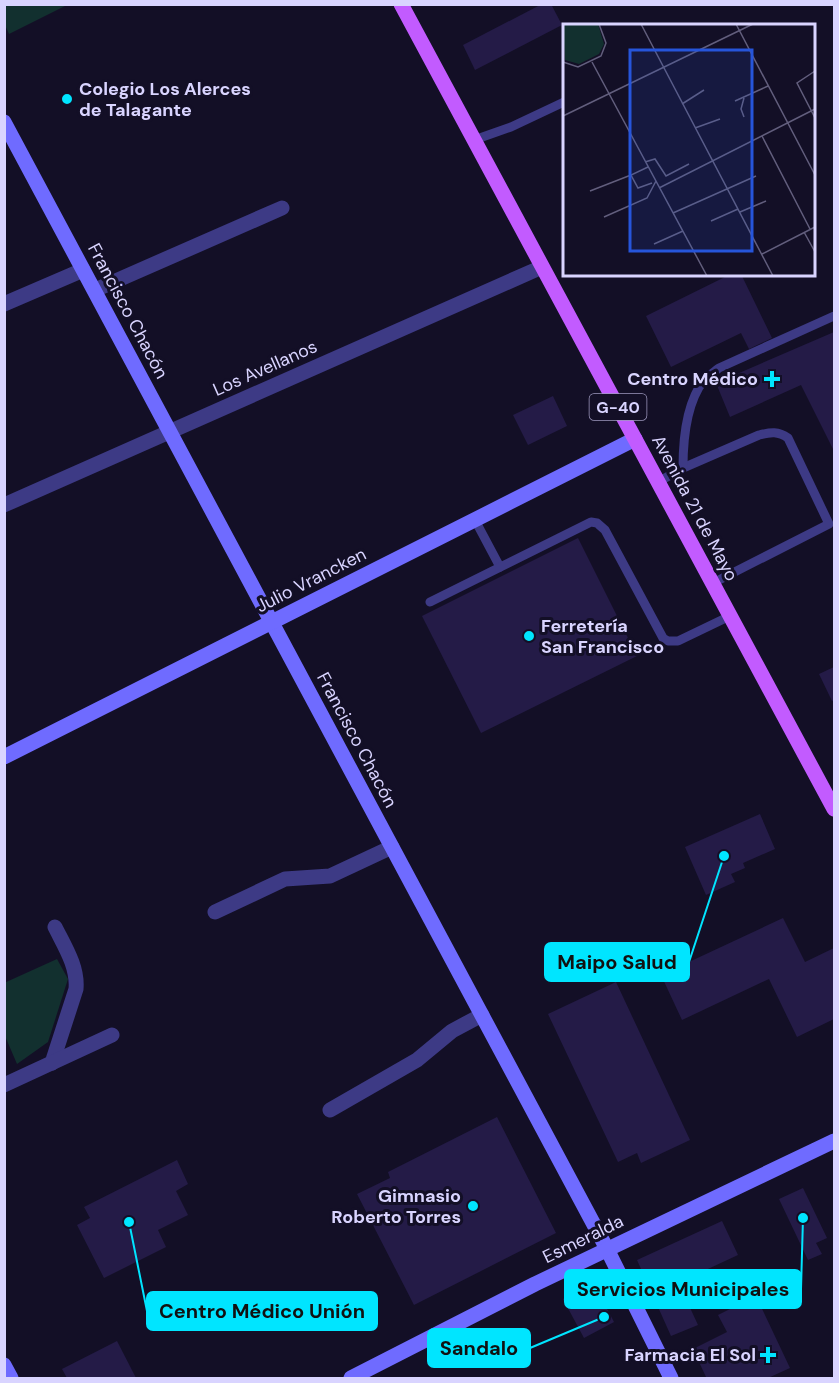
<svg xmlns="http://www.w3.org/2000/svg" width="839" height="1383" font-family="'DM Sans',sans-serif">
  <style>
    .green { fill: #12302f }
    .building { fill: #241b47 }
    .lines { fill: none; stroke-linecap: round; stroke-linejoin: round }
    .lane { stroke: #3d3a85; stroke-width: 9 }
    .street { stroke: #3d3a85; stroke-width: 15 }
    .secondary { stroke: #6f6bff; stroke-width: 15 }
    .primary { stroke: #c25bff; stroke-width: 15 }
    .poi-dot { fill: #00e5ff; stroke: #130f26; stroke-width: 2 }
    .labels { text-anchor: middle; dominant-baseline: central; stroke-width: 6; stroke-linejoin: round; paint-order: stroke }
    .shield { fill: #130f26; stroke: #9e99be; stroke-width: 1.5 }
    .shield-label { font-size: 16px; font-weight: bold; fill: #d9d4ff }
    .poi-label { font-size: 18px; font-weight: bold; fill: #d9d4ff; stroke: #130f26; text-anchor: end }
    .street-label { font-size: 18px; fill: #d9d4ff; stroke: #130f26 }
    .inset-road { fill: none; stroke: #625e7d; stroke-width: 1.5 }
    .view { fill: #2655da; fill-opacity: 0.15; stroke: #2655da; stroke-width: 3 }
    .inset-edge { fill: none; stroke: #d9d4ff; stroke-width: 3 }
    .leader { fill: none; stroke: #00e5ff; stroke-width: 2 }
    .callout-dot { fill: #00e5ff; stroke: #130f26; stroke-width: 2 }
    .callout { fill: #00e5ff; stroke: #00e5ff; stroke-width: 2 }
    .callout-label { font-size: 20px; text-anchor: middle; font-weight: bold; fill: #111 }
  </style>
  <rect width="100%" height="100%" fill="#130f26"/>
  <g class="green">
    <path d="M4,5l1,-1 62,1 -58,29 -4,-9z"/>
    <path d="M57,959l11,20 -20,63 -31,22 -12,-28 -1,-53z"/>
  </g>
  <g class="building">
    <path d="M542,4h9l11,21 -87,45 -12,-25z"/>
    <path d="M731,274h10l31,64 -23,11 -8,-16 -70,34 -25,-51z"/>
    <path d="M834,332v119l-33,-66 -71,32 -14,-34z"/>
    <path d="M553,396l14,30 -39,19 -15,-30z"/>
    <path d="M578,538l59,118 -156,77 -59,-117z"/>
    <path d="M834,667v33l-2,1 -13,-27z"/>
    <path d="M760,814l15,35 -32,14 2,5 -14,6 4,8 -29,13 -21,-48z"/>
    <path d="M783,918l22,44 29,-14v71l-37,18 -28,-58 -87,41 -21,-45z"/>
    <path d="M616,982l74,158 -49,23 -4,-10 -19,9 -70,-148z"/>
    <path d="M497,1117l59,116 -142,72 -57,-111 33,-16 -2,-6z"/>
    <path d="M177,1160l11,24 -12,7 12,24 -30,15 8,17 -62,31 -27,-53 13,-7 -6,-11z"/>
    <path d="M803,1188l24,50 -11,5 6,11 -14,6 -29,-61z"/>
    <path d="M722,1221l16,34 -43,20 8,17 -17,7 12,26 -27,11 -34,-76z"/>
    <path d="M586,1286l10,2 18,34 -30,16 -21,-39z"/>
    <path d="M756,1296l34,72 -22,10h-65l3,-1 -13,-28 34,-17 -9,-17z"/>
    <path d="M117,1341l19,37h-69l-5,-9z"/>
  </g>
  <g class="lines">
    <g class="lane">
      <path d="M474,140l37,-13 53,-25"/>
      <path d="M683,468l76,-33c12,-3 19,-4 29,3l41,86 -116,59"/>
      <path d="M658,482l25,-14c0,-28 3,-65 21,-88 4,-4 10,-8 15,-12l115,-52"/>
      <path d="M475,520l25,47"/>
      <path d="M430,602l161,-80 6,1 8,7 58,108 5,3h10l52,-25"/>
    </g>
    <g class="street">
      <path d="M95,290l187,-82"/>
      <path d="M4,304l79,-34"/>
      <path d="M4,505l538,-238"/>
      <path d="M215,912l70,-33 45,-3 62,-29"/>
      <path d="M52,1063l24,-74c2,-22 -11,-42 -21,-62"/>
      <path d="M4,1085l108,-50"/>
      <path d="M330,1110l87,-50 35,-29 30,-16"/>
    </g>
    <g class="secondary">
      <path d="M4,122l603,1127 64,129"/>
      <path d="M4,757l631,-318"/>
      <path d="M4,1365l7,13"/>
      <path d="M351,1378l184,-94 299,-143"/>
    </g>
    <path class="primary" d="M401,4l433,805"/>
  </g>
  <g class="poi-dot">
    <circle cx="67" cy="99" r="6"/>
    <path d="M769 370h6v6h6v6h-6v6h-6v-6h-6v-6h6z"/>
    <circle cx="529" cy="636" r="6"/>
    <circle cx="473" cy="1206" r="6"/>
    <path d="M765 1346h6v6h6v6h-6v6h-6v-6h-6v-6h6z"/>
  </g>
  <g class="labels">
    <rect class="shield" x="589.5" y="394" width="57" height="26" rx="4.5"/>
    <g class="shield-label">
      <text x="618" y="407">G-40</text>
    </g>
    <g class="poi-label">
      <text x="79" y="89" text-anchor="start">Colegio Los Alerces<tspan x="79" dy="21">de Talagante</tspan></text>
      <text x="758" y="379">Centro Médico</text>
      <text x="541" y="626" text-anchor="start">Ferretería<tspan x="541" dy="21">San Francisco</tspan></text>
      <text x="461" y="1196">Gimnasio<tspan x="461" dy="21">Roberto Torres</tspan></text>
      <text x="756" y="1355">Farmacia El Sol</text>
    </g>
    <g class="street-label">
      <text transform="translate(128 311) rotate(62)">Francisco Chacón</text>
      <text transform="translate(265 368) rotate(-24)">Los Avellanos</text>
      <text transform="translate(695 508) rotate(62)">Avenida 21 de Mayo</text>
      <text transform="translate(311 580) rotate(-27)">Julio Vrancken</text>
      <text transform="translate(357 740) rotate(62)">Francisco Chacón</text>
      <text transform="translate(583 1239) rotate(-26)">Esmeralda</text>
    </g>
  </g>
  <g transform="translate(563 24)">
    <rect width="252" height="252" fill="#130f26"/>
    <path d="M0,0h35l6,20 -5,10 -20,10 -14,-4z" fill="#12302f"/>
    <path class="inset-road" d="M78,0l132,252M173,0l79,151M0,38l15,5 23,-11 5,-13 -7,-19M29,38l115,214M252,47l-18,12 18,35M172,77l33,-15M119,80l22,-14M0,92l190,-92M181,93l-3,-8 3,-11M132,104l25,-9M199,112l48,93M82,138l10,-3 11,17 23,-12M85,143l-17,8 7,13 14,-5M96,164l156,-79M27,167l41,-16M177,188l26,-11M110,189l83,-37M41,193l43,-19 9,-17M148,197l27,-12M241,208l11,20M91,220l29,-13M199,230l53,-27"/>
    <path class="view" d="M67,26h122v201h-122z"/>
    <rect width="252" height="252" class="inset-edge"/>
  </g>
  <path class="leader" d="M724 856L689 962M803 1218L801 1289M129 1222L147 1311M604 1317L530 1348"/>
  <g class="callout-dot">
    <circle cx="724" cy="856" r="6"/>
    <circle cx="803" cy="1218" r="6"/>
    <circle cx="129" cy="1222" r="6"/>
    <circle cx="604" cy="1317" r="6"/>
  </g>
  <g class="callout">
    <rect x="545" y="943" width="144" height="38" rx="6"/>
    <rect x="565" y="1270" width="236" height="38" rx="6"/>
    <rect x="147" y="1292" width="230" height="38" rx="6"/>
    <rect x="428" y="1329" width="102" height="38" rx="6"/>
  </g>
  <g class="callout-label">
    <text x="617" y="969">Maipo Salud</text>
    <text x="683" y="1296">Servicios Municipales</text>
    <text x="262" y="1318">Centro Médico Unión</text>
    <text x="479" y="1355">Sandalo</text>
  </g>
  <rect width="839" height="1383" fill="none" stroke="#d9d4ff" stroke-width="12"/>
</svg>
